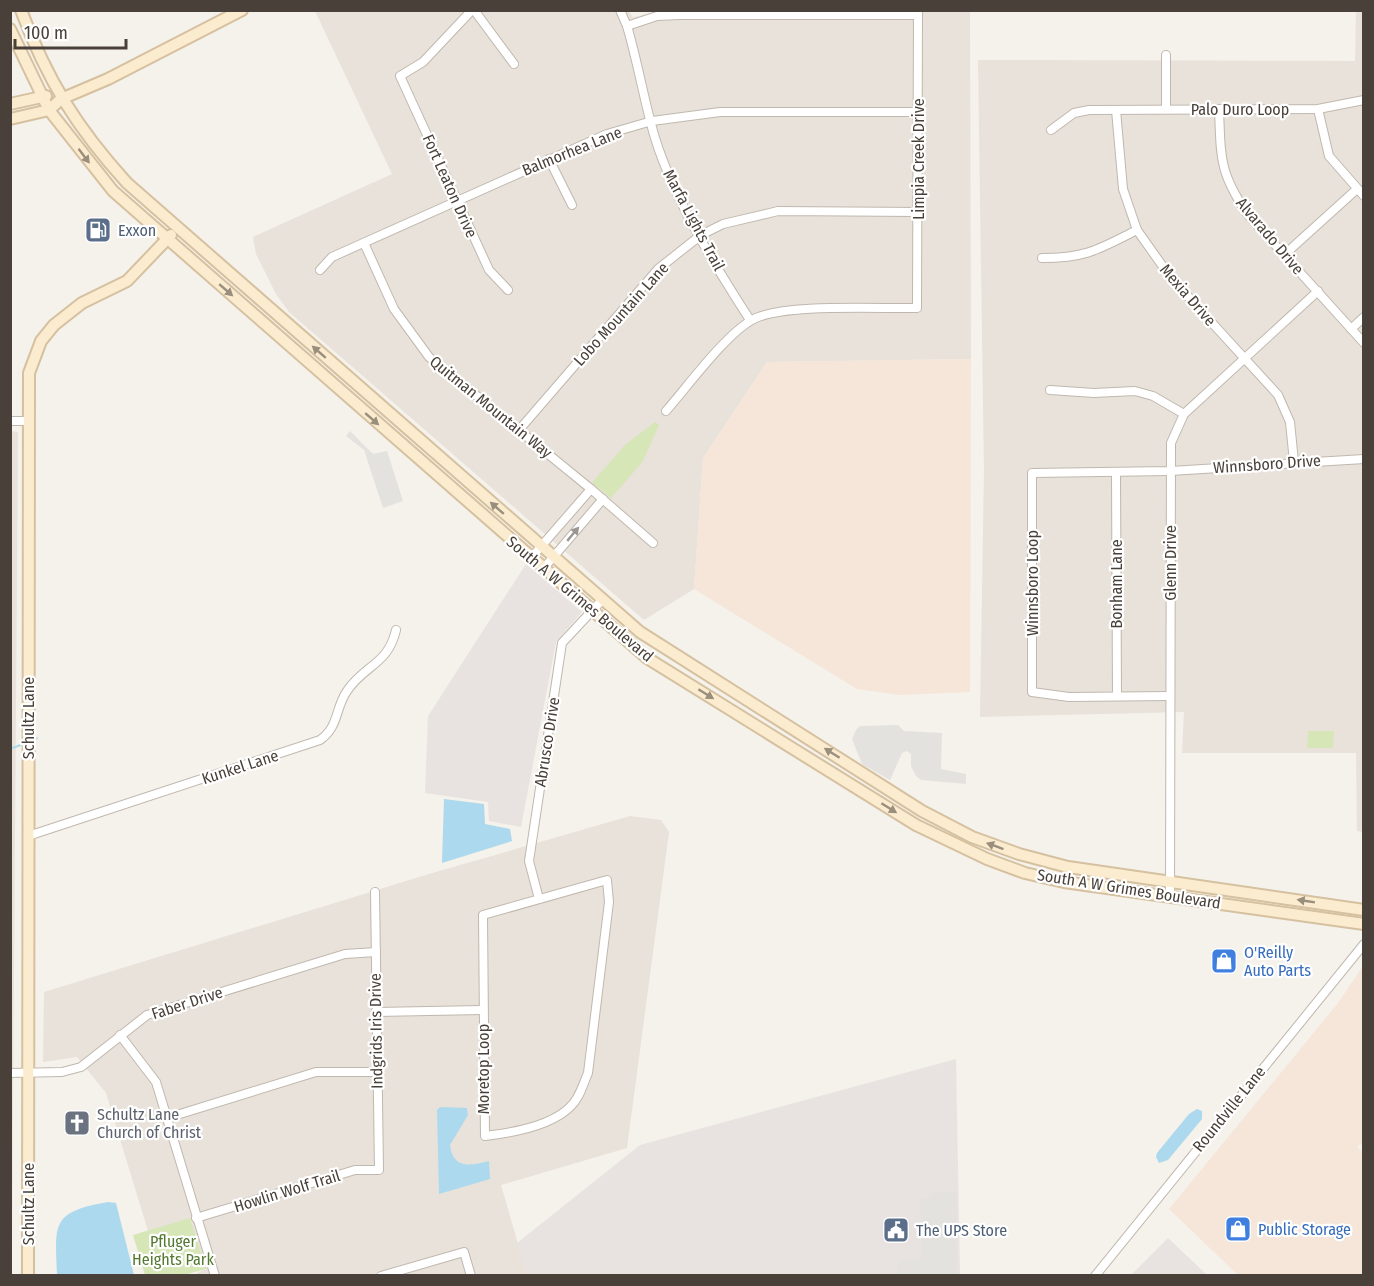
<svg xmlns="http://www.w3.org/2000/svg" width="1374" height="1286" font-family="'Fira Sans Condensed',sans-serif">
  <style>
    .residential { fill: #e8e2da }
    .commercial { fill: #f5e6d9 }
    .industrial { fill: #e8e3e0 }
    .green { fill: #d6e6b7 }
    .parking { fill: #e4e2df }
    .water { fill: #acd9ed }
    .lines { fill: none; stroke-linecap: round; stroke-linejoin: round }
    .stream { stroke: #acd9ed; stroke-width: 2 }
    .street-casing { stroke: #c0b8ae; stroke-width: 10 }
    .secondary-casing { stroke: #d5c1a0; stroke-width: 14 }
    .street { stroke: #fff; stroke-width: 8 }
    .secondary { stroke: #fceccf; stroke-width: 10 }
    .oneway { fill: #9a8e7c }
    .oneway2 { fill: #9b9692 }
    .labels { text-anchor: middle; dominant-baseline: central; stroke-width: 4.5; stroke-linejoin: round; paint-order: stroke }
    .street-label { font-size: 16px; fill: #494139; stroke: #fff }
    .service-label { font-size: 16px; fill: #4e5e75; stroke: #fff; text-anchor: start }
    .shop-label { font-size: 16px; fill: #366cbe; stroke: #fff; text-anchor: start }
    .worship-label { font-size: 16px; fill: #5b616d; stroke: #fff; text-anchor: start }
    .park-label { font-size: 16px; fill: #53782f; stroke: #fff }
  </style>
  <rect width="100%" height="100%" fill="#f5f1eb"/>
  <g class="residential">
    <path d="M628,10l5,7 29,-6h308l1,348 -204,3 -64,96 -9,131 -50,31 -355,-308 -13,-18 -20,-40 -3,-17 139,-63 -77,-163z"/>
    <path d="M1356,11h7v821l-6,-1 -1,-78h-174l2,-41 -204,5 4,-247 -6,-410 377,1z"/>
    <path d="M11,431l7,1 -6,816h-1z"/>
    <path d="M630,816l31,4 8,12 -42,316 -126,37 26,90h-334l13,-6 -16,-50 -42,12 -42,-138 -29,-36 -34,5 1,-70 385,-118z"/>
  </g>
  <g class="commercial">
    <path d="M971,359l-1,333 -70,3 -43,-6 -163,-100 9,-131 64,-96z"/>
    <path d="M1363,966l1,175 -7,6 7,6 -1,122h-125l-69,-66 170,-207z"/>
  </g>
  <g class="industrial">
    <path d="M526,564l56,48 -26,30 -35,185 -32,-6 -1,-19 -63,-9 3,-77z"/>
    <path d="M956,1059l4,216h-433l-10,-32 123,-98z"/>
    <path d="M1168,1238l39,37h-76z"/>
  </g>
  <g class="green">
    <path d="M655,422l4,3 -16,36 -32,37 -19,-15 33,-38z"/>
    <path d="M1308,731h26l-1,17h-26z"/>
    <path d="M190,1218l16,51 -22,6h-39l-12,-40z"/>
  </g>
  <g class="parking">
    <path d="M350,431l23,23 14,-3 16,50 -20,7 -19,-58 -18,-14z"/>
    <path d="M898,725l6,6 38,2 -1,36 25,5v10l-45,-4 -5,-4 -5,-10v-12l-4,-3 -5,2 -12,27 -28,-16 -10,-25 4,-9 4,-4z"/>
    <path d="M957,1192v83h-59v-13l23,-4 -1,-59h9v-6z"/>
  </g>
  <g class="water">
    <path d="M444,799l40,5 1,20 25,5 2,12 -70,22z"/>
    <path d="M440,1107l27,1 1,7 -18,30c3,24 20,21 39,16l1,18 -51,15 -2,-84z"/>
    <path d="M1197,1109l5,2v8l-34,41 -9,3 -3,-6 1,-4 32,-39z"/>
    <path d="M108,1202l8,1 18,72h-77c-2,-52 -6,-63 51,-73z"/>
  </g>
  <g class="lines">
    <g class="stream">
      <path d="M35,739l2,-1"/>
      <path d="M10,749l13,-5"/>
    </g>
    <defs>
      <g id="street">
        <path d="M472,10l-49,52 -23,14 89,194 19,20"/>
        <path d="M474,10l40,54"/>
        <path d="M620,10l7,16c11,37 17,75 28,112 19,61 60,128 95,182"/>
        <path d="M627,26l30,-10 23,-1h238"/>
        <path d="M1166,109v-54"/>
        <path d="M1219,109c2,50 0,63 29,106l116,128"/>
        <path d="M1318,109l11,47 35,40"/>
        <path d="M1116,110l7,79 14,41 34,48 107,117 12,27 4,40"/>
        <path d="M1051,130l23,-17 15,-3 229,-1 46,-9"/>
        <path d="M549,159l23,46"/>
        <path d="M364,243l30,66 35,48 162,132 62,54"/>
        <path d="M1284,255l73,-66"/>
        <path d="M1042,258c45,0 57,-9 95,-28"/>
        <path d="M320,270l12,-13 275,-123 45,-13 68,-9h198"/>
        <path d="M1351,329l13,-12"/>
        <path d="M1050,390l44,3 41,-2 18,5 31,18"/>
        <path d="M666,411c22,-25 59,-76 86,-91 29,-17 128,-11 165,-12l1,-298"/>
        <path d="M10,421h18"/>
        <path d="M519,430l139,-161 43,-34 22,-11 55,-13 141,1"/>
        <path d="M1116,472l1,224"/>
        <path d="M531,558l60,-69"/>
        <path d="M543,569l60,-70"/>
        <path d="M1170,696l-101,1 -37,-5v-219l138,-2 194,-12"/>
        <path d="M28,836l292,-96c19,-13 15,-32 27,-49 17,-26 41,-26 49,-61"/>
        <path d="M607,880l2,22 -21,171c-5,11 -8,25 -18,34 -19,19 -59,26 -85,29l-2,-221z"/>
        <path d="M1170,896l1,-453 13,-29 134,-123"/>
        <path d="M539,899l-10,-38 33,-218 41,-44"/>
        <path d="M376,1012l106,-2"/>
        <path d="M120,1035l36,47 59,194"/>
        <path d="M10,1073l52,-1 19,-5 66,-52 198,-61 31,-2"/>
        <path d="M167,1118l149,-46h61"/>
        <path d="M196,1218l159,-48h24l-4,-278"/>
        <path d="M381,1276l83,-24 7,24"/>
        <path d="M1095,1276l269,-332"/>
      </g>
      <g id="secondary">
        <path d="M21,10c26,70 56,118 106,173l513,449 282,179 50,26 47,17 49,13 296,43"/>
        <path d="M10,29l39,81 64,81 534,467 269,167 71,34 38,14 39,9 300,42"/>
        <path d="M10,104l36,-8"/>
        <path d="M10,119l39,-9 12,-11 47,-20 134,-69"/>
        <path d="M28,1276l1,-903 12,-32 13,-16 28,-22 45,-22 44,-46"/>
      </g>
    </defs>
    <use href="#street" class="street-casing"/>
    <use href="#secondary" class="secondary-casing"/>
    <use href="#street" class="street"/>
    <use href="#secondary" class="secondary"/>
  </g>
  <defs><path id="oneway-solid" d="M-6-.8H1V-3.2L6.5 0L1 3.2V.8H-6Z" transform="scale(1.5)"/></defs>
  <g class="oneway">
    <use href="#oneway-solid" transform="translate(84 156) rotate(53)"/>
    <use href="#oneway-solid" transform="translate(226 290) rotate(41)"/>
    <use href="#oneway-solid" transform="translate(319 352) rotate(-139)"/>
    <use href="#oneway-solid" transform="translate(372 419) rotate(41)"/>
    <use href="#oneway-solid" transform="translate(497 508) rotate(-139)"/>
    <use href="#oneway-solid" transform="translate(706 694) rotate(32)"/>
    <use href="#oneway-solid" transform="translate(832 753) rotate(-148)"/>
    <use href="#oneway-solid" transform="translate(889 808) rotate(32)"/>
    <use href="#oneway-solid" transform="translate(995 846) rotate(-160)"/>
    <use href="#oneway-solid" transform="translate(1306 901) rotate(-171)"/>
  </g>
  <use class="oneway2" href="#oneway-solid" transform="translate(573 534) rotate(-50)"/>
  <defs>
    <symbol id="fuel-square" viewBox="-11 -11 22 22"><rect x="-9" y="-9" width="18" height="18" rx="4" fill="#5c6f8a" stroke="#fff"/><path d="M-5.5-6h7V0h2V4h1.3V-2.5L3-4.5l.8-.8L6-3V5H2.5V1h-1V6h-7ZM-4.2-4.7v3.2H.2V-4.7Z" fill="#fff"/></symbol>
    <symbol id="shop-square" viewBox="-11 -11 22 22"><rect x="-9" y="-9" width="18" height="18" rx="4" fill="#3f7fe0" stroke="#fff"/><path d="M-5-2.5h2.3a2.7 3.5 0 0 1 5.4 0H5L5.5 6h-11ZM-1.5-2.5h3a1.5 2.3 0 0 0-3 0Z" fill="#fff"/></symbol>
    <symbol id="church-square" viewBox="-11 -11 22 22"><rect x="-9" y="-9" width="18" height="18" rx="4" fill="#6b7280" stroke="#fff"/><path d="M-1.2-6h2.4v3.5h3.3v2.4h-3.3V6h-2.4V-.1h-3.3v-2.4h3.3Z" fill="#fff"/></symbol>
    <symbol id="civic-square" viewBox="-11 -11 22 22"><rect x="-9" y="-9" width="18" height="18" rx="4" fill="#5c6f8a" stroke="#fff"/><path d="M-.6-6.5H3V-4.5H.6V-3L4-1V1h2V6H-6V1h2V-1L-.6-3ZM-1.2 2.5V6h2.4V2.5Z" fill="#fff"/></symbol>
  </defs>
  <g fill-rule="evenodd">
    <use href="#fuel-square" x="83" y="215" width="30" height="30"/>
    <use href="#shop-square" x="1209" y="946" width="30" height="30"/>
    <use href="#church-square" x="62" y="1108" width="30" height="30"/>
    <use href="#shop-square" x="1223" y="1214" width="30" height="30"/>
    <use href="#civic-square" x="881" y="1215" width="30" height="30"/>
  </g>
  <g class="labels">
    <g class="street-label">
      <text x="1240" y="109">Palo Duro Loop</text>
      <text transform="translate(572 151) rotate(-22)">Balmorhea Lane</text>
      <text transform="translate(918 159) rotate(-90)">Limpia Creek Drive</text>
      <text transform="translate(450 186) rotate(66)">Fort Leaton Drive</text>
      <text transform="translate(694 220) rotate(62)">Marfa Lights Trail</text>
      <text transform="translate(1270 236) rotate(50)">Alvarado Drive</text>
      <text transform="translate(1188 295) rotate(49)">Mexia Drive</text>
      <text transform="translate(621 314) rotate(-48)">Lobo Mountain Lane</text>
      <text transform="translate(491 407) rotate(39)">Quitman Mountain Way</text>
      <text transform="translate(1267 464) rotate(-4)">Winnsboro Drive</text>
      <text transform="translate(1170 563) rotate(-90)">Glenn Drive</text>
      <text transform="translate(1032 583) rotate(-90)">Winnsboro Loop</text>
      <text transform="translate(1116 584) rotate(-90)">Bonham Lane</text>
      <text transform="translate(580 599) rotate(40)">South A W Grimes Boulevard</text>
      <text transform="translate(28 718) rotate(-90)">Schultz Lane</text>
      <text transform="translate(547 742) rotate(-81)">Abrusco Drive</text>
      <text transform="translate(240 767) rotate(-18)">Kunkel Lane</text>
      <text transform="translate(1129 889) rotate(9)">South A W Grimes Boulevard</text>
      <text transform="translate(187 1003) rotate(-18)">Faber Drive</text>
      <text transform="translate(376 1031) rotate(-91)">Indgrids Iris Drive</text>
      <text transform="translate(483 1069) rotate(-90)">Moretop Loop</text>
      <text transform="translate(1229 1109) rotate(-51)">Roundville Lane</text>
      <text transform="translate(287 1191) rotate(-17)">Howlin Wolf Trail</text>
      <text transform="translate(28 1204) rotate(-90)">Schultz Lane</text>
    </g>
    <g class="service-label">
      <text x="118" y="230">Exxon</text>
      <text x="916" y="1230">The UPS Store</text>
    </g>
    <g class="shop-label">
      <text x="1244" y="952">O'Reilly<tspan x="1244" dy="18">Auto Parts</tspan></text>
      <text x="1258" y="1229">Public Storage</text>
    </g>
    <g class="worship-label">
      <text x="97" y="1114">Schultz Lane<tspan x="97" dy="18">Church of Christ</tspan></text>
    </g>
    <g class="park-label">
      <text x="173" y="1241">Pfluger<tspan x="173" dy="18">Heights Park</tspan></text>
    </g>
  </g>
  <rect width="1374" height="1286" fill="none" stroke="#494139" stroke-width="24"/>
  <path d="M15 39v9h111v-9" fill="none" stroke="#494139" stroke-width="3"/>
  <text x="24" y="39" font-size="18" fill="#494139" stroke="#ffffff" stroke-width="4.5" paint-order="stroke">100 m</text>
</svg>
